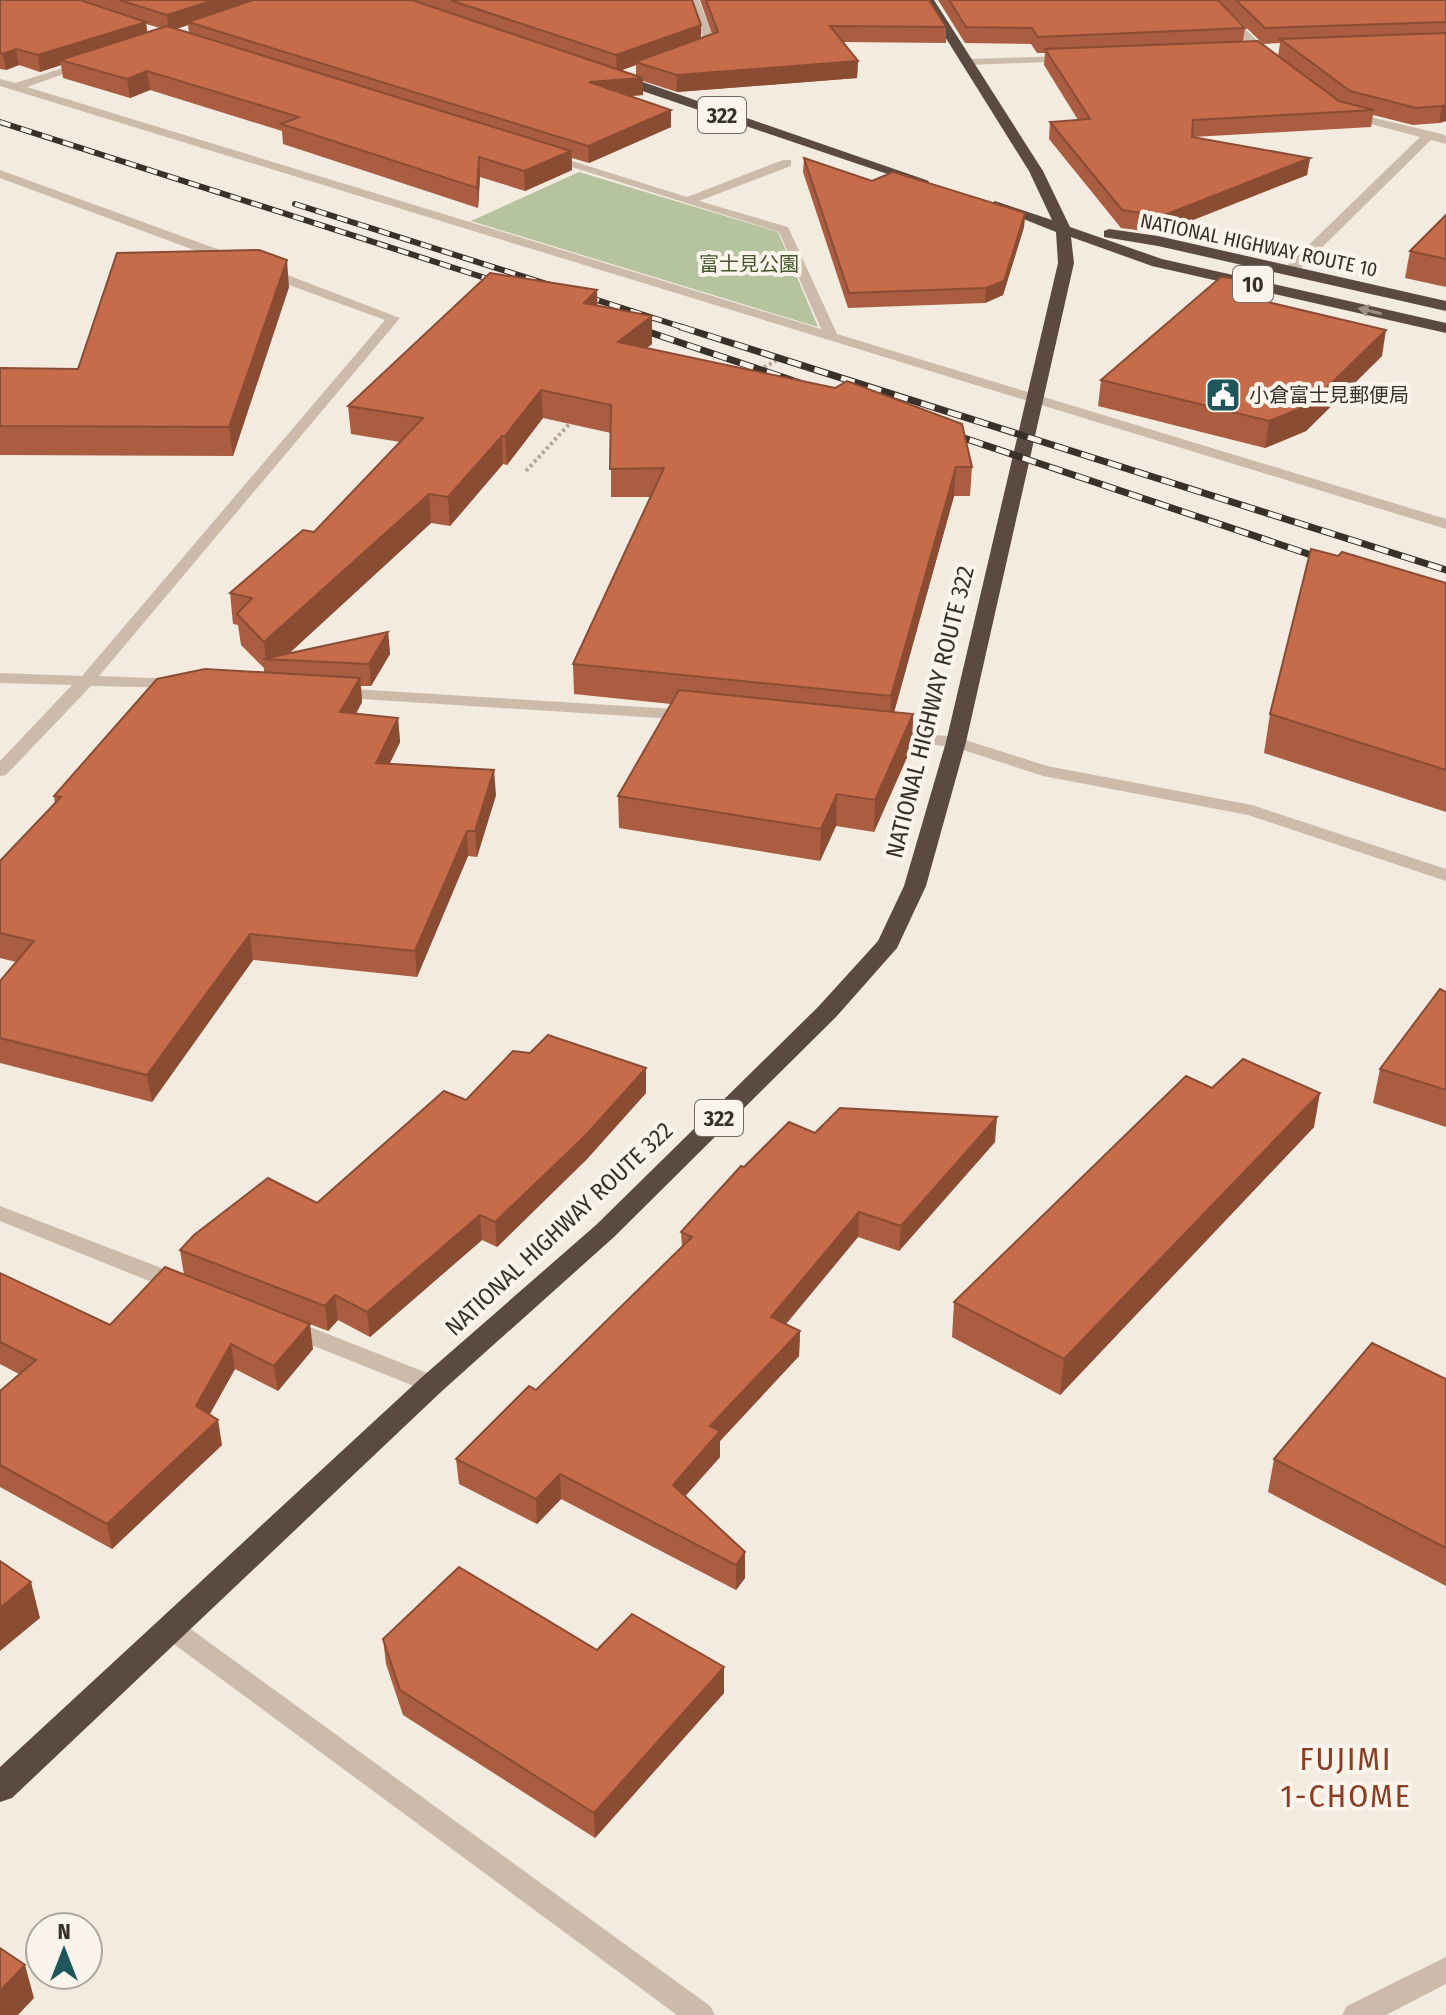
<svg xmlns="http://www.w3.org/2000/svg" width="1446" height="2015" font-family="'Fira Sans Condensed','Noto Sans JP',sans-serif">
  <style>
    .green { fill: #b6c39f }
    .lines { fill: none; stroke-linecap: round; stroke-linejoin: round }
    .path { stroke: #b8a595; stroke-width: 4; stroke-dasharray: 3 3; stroke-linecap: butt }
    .minor { fill: #ccbbab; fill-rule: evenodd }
    .highway { fill: #5a4a41; fill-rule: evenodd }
    .rail-far1-casing { stroke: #3a302a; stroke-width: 6 }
    .rail-casing { stroke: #3a302a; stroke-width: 7 }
    .rail-far1 { stroke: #faf4ec; stroke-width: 4; stroke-dasharray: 11; stroke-linecap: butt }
    .rail { stroke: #faf4ec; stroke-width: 5; stroke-dasharray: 14; stroke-linecap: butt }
    .wall { fill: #aa5d40; fill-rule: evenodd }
    .shaded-wall { fill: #8b4c34 }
    .building { fill: #c66c4b; stroke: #8b4c34; stroke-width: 2 }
    .oneway { fill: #9a8e85 }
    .labels { text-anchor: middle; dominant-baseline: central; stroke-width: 8; stroke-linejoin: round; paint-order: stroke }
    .far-street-label { font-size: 20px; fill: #3a302a; stroke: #faf4ec }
    .far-park-label { font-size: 20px; fill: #47582e; stroke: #faf4ec }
    .far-poi-label { font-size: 20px; fill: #3a302a; stroke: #faf4ec; text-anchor: start }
    .shield { fill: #faf4ec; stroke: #746b64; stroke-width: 2 }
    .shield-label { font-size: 22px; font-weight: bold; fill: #3a302a }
    .street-label { font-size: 24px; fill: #3a302a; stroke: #faf4ec }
    .near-neighbourhood-label { font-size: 32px; letter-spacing: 2px; fill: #893e23; stroke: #faf4ec }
  </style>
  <rect width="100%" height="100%" fill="#f3ebe0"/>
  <path class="green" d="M579,172l199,60 40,95 -347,-106z"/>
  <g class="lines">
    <g class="path">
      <path d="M753,373l23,-12"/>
      <path d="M526,471l48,-52"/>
    </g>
    <g class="minor">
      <path d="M689,0h10l17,45 -16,8h-8v-4l13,-5z"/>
      <path d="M1204,0h11l60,58v4h-8z"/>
      <path d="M1071,56l4,1v4l-108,4 -6,-3 6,-3z"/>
      <path d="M82,62l10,2 -65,23 794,242 -42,-97 -236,-74 10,-3 134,42 96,-37h8v6l-92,35 89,26 49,107 609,185v10l-1446,-443v-7l15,4z"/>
      <path d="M1345,111l97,23 4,2v8l-15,-4 -136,134h-10v-6l135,-131 -79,-21v-4z"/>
      <path d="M0,170l239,87 1,3 -11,3 -229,-85z"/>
      <path d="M259,268h10l131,50 -301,358 81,3 8,5 -2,4 -95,-2 -85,89 -6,1v-15l72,-76 -72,-2v-10l82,3 303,-356 -126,-46z"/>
      <path d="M336,688l355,22 9,5 -9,5 -361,-23 -3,-4 3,-4z"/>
      <path d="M886,730l70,7 91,29 205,39 194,64v12l-198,-66 -205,-39 -89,-29 -74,-8 -3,-4 3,-4z"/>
      <path d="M0,1206l190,73 3,6 -3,6h-16l-174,-70z"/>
      <path d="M287,1318l153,60 4,6 -4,6 -8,3 -8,-3 -145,-58 -4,-6 4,-6z"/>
      <path d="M172,1619l9,3 529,384 5,9h-38l-514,-379 -4,-7 4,-7z"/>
      <path d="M1446,1957v27l-60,31h-44l5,-9z"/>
    </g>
    <g class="highway">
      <path d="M922,0h12l109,171 27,56 92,32 284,64v10l-294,-67 -81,-29 3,26 -108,479 -40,144 -29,62 -61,69 -222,220 -172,154 -430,407 -12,4v-35l422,-390 174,-152 222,-218 60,-66 26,-55 42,-144 112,-479 -2,-31 -68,-27 7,-4 57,19 -23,-49z"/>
      <path d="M607,73h10l312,108 -2,3h-10l-310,-105z"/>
      <path d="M1109,229l49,7 288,65v10l-288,-65 -54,-9v-6z"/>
    </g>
    <defs>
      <g id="rail-far1">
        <path d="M0,122l507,163"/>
        <path d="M295,204l393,125"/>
        <path d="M632,326l8,3"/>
      </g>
      <g id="rail">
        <path d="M634,327l169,57"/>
        <path d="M681,327l765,243"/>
        <path d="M943,431l386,130"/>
      </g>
    </defs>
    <use href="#rail-far1" class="rail-far1-casing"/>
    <use href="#rail" class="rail-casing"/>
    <use href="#rail-far1" class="rail-far1"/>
    <use href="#rail" class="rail"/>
  </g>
  <g class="wall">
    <path d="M0,0h692l9,38 11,-4 -12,-34h229l17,27v16l-103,-1 15,19 -1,17 -180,14 -34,-11v14l-14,1 42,14v17l-82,36 -17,-5v12l-47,21 -45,-14 -2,31 -195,-64 -1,-13 -132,-41 -20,8 -67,-20 -2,-13 -21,7 -21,-7 -13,5 -6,-1zM146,24l14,4 -13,4zM188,25l1,8 -13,-4zM636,65v11l-15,-6z"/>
    <path d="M938,0h280l27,28 -2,14 35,14 2,-13 -17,1 -45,-44h228v121l-7,2 -26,2 -40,-10 -2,12 -178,10 117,21 -3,17 -147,58 -39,-5 -72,-89 1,-17 28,-2 -34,-55 1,-12h-8l-6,-9 -66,-1z"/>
    <path d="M804,158l68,23 153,32 -1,14 -21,68 -18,8 -137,5 -45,-136z"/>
    <path d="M1446,215v72l-41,-9 5,-27z"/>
    <path d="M289,287l-56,169 -233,-1v-87l78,1z"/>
    <path d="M1263,301l119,55 -76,75 -41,17 -167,-42 3,-26z"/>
    <path d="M598,305l54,39 -6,4 326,119 -2,29h-16l-60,216 19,2 -1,32 -38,86 -38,-6 -16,35 -201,-33 -1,-32 53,-92 -97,-10 -1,-30 78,-167h-40v-64l-68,-15 -36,47 -4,-1 -53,62 -19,-3 -142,130 99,-21 2,22 -19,32h-10l1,16 -6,12 42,4 2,24 -10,21 106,32 -19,62 -9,-1 -51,121 -164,-17 -101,142 -152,-39v-82l16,-19 -16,-4v-97l55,-57 -1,-8 210,-124v-4l-23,-23 -3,-20 -5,-1 -3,-31 84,-61 86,-90 -49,-8 -3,-28z"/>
    <path d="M1446,583v229l-182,-59 6,-39z"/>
    <path d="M1446,992v135l-73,-24 7,-34z"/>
    <path d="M646,1068v25l-59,66 -90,88 -15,-7 -112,97 -32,-17 -10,11 -63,-24 48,42 -35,42 -43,-22 -26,46 13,30 -110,104 -112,-62v-96l19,-17 -19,-10v-91l110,52 74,-50 -4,-25 137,-47 149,-103z"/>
    <path d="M1212,1088l102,39 -254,268 -108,-58 2,-35z"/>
    <path d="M815,1133l180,9 -96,109 -41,-14 -72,87 14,7 -1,25 -79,85v16l-35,39 60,56v26l-9,12 -175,-91 -24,25 -78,-40 -3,-25 80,-69 146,-143 -1,-15 63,-65z"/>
    <path d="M1446,1379v207l-178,-94 6,-33z"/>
    <path d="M383,1639l214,11 127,43 -129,145 -192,-123 -17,-51z"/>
  </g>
  <g class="shaded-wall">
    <path d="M214,0h52l-78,22v3l-19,6 -2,-16z"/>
    <path d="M146,22l2,16 -88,22 1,5 -21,7 -2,-17z"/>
    <path d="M701,25v16l-66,21 1,3 -19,7 -1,-17z"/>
    <path d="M16,49l3,16 -13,5 -3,-16z"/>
    <path d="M858,61l-1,17 -180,14v-17z"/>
    <path d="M147,71l3,19 -20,8 -3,-19z"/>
    <path d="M643,78v17l-54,4v-17z"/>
    <path d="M1446,105v16l-7,2 3,-17z"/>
    <path d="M671,110v17l-82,36 -1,-17z"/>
    <path d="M571,151l1,19 -47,21 -1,-20z"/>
    <path d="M479,157l1,20 -2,31 -1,-20z"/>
    <path d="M1310,158l-3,17 -147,58 2,-17z"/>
    <path d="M1025,213l-1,14 -21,68 -18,8 1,-15z"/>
    <path d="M287,260l2,27 -56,169 -4,-29z"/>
    <path d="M597,290l1,27 -14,-14z"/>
    <path d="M652,316v28l-33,26 -1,-28z"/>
    <path d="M1386,330l-4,26 -76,75 -41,17 4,-27z"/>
    <path d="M541,390l2,28 -36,47 -2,-29z"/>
    <path d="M502,436l1,28 -53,62 -2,-29z"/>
    <path d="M956,467l-2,29 -64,231 1,-31z"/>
    <path d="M429,494l2,29 -149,137 -16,-1 -2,-17z"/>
    <path d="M388,632l2,22 -19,32 -2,-22z"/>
    <path d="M360,678l2,24 -20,35 -2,-25z"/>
    <path d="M913,714l-1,32 -38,86 1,-32z"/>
    <path d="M398,718l2,24 -22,45 -2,-24z"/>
    <path d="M494,770l2,25 -19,62 -2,-26z"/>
    <path d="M837,794l-1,32 -16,35 1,-32z"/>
    <path d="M467,831l1,25 -51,121 -2,-26z"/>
    <path d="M250,934l3,26 -101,142 -5,-27z"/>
    <path d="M646,1068v25l-59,66 -90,88 -2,-25z"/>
    <path d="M1320,1093l-6,34 -254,268 4,-36z"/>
    <path d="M997,1117l-2,25 -96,109 2,-25z"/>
    <path d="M859,1212l-1,25 -87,105v-25z"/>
    <path d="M480,1215l2,25 -112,97 -3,-25z"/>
    <path d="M335,1295l3,25 -10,11 -3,-25z"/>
    <path d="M310,1324l3,25 -35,42 -4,-25z"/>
    <path d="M800,1331l-1,25 -79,85v16l-47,53v-25l37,-59z"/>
    <path d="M231,1344l4,25 -35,63 -4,-26z"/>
    <path d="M218,1420l4,25 -110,104 -5,-25z"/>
    <path d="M560,1474l1,25 -24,25 -1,-25z"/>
    <path d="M745,1552v26l-9,12v-25z"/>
    <path d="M31,1582l9,36 -40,33v-43z"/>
    <path d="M724,1667v26l-129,145 -1,-25z"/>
    <path d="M25,1965l9,33 -16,17h-18v-24z"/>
  </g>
  <g class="building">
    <path d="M0,0h80l66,22 -108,33 -22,-6 -13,5 -3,-1z"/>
    <path d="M119,0h95l-47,15z"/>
    <path d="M253,0h159l231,78 -54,4 82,28 -83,36 -400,-124z"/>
    <path d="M450,0h242l9,25 -85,30z"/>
    <path d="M706,0h223l17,27 -116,-1 28,35 -181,14 -42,-13 83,-30z"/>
    <path d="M949,0h269l27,28 -207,9 -6,-9 -66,-1z"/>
    <path d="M1236,0h210v22l-181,6z"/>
    <path d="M167,26l404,125 -47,20 -45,-14 -2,31 -196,-64 18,-7 -152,-46 -20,8 -67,-19z"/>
    <path d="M1446,33v72l-4,1 -26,2 -66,-17 -70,-52z"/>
    <path d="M1258,41l81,60 35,9 -181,10 -1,17 118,21 -148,58 -40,-6 -72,-88 40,-3 -45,-70z"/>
    <path d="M804,158l68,23 21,-9 132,41 -21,68 -18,7 -137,5z"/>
    <path d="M1446,215v44l-36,-8z"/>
    <path d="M259,250l28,10 -58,167 -229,-1v-58l78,1 39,-116z"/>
    <path d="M490,273l107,17 -13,13 68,13 -34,26 217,46 12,-7 115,43 10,43h-16l-65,229 -318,-32 91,-196 -54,1 1,-64 -70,-15 -36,46h-3l-54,61 -19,-3 -165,148 -27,-28 15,-16 -22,-5 73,-63 11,2 109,-114 -75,-12z"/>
    <path d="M1221,277l33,4 9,20 123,29 -77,75 -40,16 -168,-41z"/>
    <path d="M1311,549l27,7 4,-4 104,31v187l-176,-56z"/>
    <path d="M388,632l-19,32 -106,-5z"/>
    <path d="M205,669l155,9 -20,34 58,6 -22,45 118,7 -19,61h-8l-52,120 -165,-17 -103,141 -147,-37v-57l34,-40 -34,-8v-72l61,-64 -7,-1 103,-117z"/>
    <path d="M679,690l234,24 -38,86 -38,-6 -16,35 -203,-33z"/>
    <path d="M1440,989l6,3v98l-66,-21z"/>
    <path d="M548,1035l98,33 -60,67 -91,87 -15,-7 -113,97 -32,-17 -10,11 -145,-56 14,-15 74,-57 49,25 127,-112 22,9 47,-49 17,2z"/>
    <path d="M1243,1059l77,34 -256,266 -110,-57 232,-226 26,12z"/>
    <path d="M840,1108l157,9 -96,109 -42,-14 -88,105 29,14 -90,95 10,5 -47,54 72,67 -9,13 -176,-91 -24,25 -80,-40 73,-73 7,4 156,-153 -11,-5 60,-66 3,1 45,-45 26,11z"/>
    <path d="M165,1267l145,57 -36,42 -43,-22 -35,62 22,14 -111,104 -107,-59v-74l36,-31 -36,-18v-69l110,52z"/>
    <path d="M1372,1343l74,36v169l-172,-89z"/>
    <path d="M0,1561l31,21 -31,26z"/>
    <path d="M459,1567l138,83 35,-36 92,53 -130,146 -194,-123 -17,-51z"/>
    <path d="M0,1948l25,17 -25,26z"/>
  </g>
  <defs><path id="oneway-solid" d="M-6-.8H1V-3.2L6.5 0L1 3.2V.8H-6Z" transform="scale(2)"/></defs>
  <use class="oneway" href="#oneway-solid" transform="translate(1370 311) rotate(-167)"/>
  <defs>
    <symbol id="civic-square" viewBox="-11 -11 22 22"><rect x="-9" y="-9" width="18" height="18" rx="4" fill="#1f565c" stroke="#faf4ec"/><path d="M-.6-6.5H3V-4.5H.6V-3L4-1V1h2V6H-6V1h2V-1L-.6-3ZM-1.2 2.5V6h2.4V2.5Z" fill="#fff"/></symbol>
  </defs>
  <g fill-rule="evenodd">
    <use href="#civic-square" x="1203" y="375" width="40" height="40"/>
  </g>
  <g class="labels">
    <g class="far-street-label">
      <text transform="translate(1259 245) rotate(12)">NATIONAL HIGHWAY ROUTE 10</text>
    </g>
    <g class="far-park-label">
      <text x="749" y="264">富士見公園</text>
    </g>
    <g class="far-poi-label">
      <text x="1249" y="395">小倉富士見郵便局</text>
    </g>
    <g class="shield">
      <rect x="698" y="97" width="48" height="36" rx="6"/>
      <rect x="1233" y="266" width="40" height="36" rx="6"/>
      <rect x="695" y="1100" width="48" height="36" rx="6"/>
    </g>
    <g class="shield-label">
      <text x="722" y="115">322</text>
      <text x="1253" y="284">10</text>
      <text x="719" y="1118">322</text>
    </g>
    <g class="street-label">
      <text transform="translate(930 712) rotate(-76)">NATIONAL HIGHWAY ROUTE 322</text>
      <text transform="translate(559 1229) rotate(-43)">NATIONAL HIGHWAY ROUTE 322</text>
    </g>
    <g class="near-neighbourhood-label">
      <text x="1346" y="1759">FUJIMI<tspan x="1346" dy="37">1-CHOME</tspan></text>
    </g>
  </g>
  <g transform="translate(64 1951)"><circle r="38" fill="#faf4ec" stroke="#ada69e" stroke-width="2"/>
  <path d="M0-6L14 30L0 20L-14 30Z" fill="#1f565c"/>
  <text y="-12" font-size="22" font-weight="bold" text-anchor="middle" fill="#3a302a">N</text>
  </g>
</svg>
